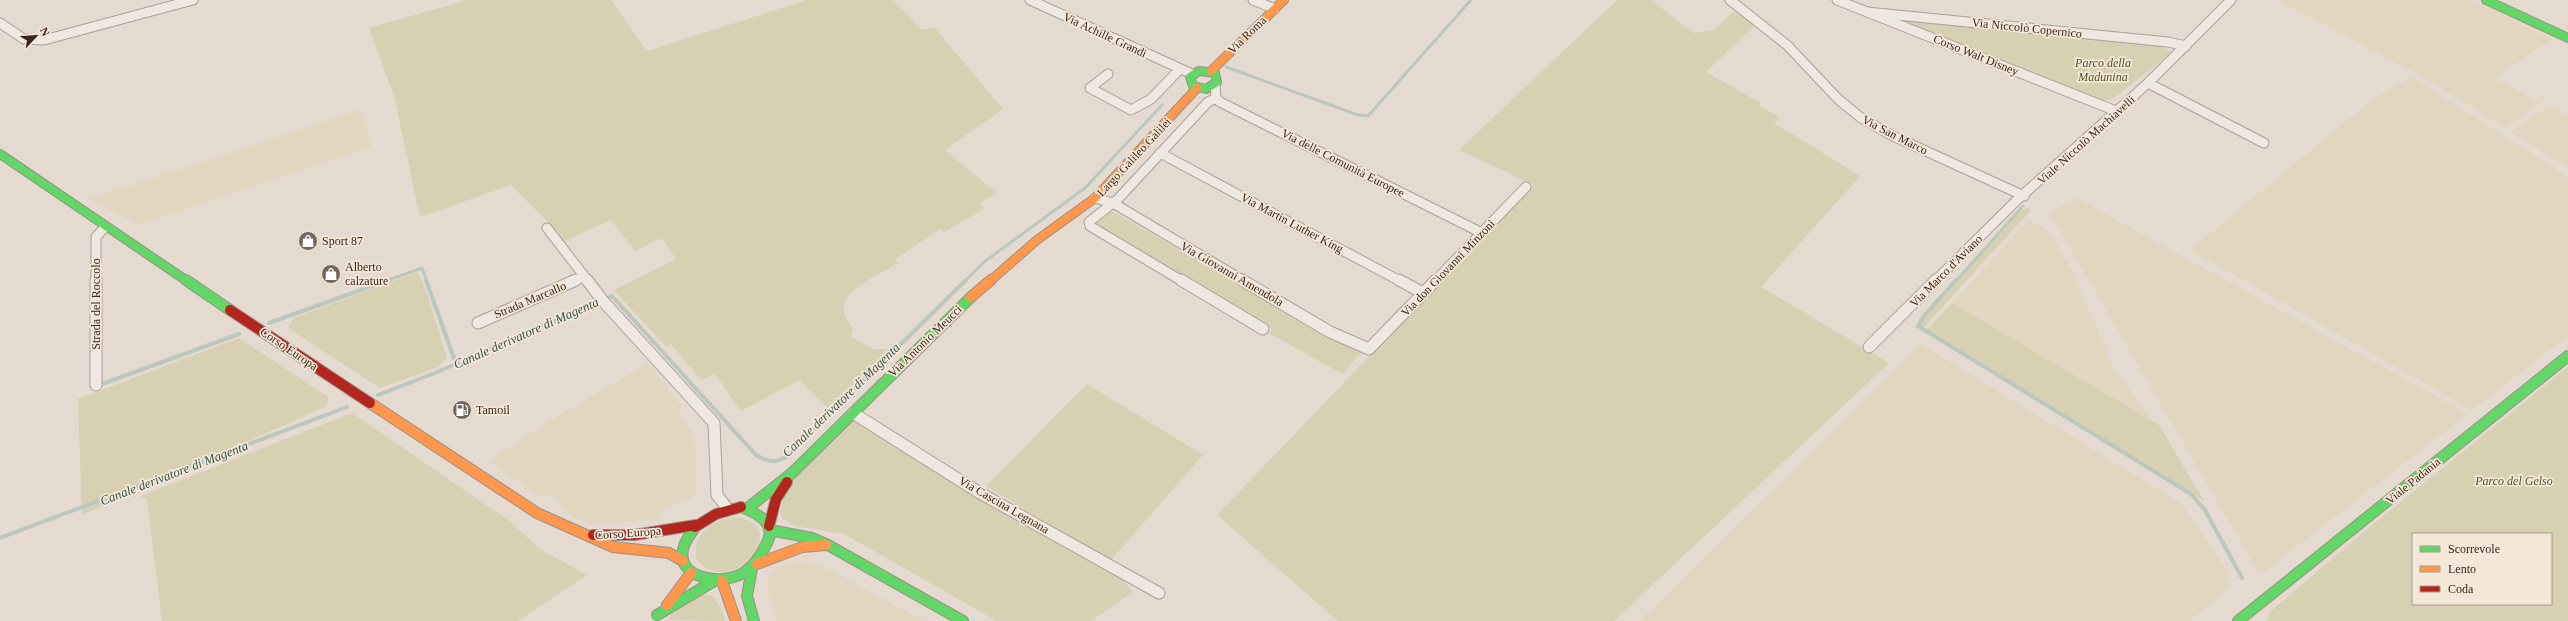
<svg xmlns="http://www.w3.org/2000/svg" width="2568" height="621" font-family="'Times New Roman',serif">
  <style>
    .farmland { fill: #e3d6c1 }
    .green { fill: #d7d0b2; fill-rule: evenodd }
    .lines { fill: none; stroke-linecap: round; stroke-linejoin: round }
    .stream-far1 { stroke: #bac8bd; stroke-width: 3 }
    .stream { stroke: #bac8bd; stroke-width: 4 }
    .street-far1-casing { stroke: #aaa098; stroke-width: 11 }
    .street-casing { stroke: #aaa098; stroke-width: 13 }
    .fast-far1-casing { stroke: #9a9088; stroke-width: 10 }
    .fast-casing { stroke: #9a9088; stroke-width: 12 }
    .slow-far1-casing { stroke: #9a9088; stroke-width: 10 }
    .slow-casing { stroke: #9a9088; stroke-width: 12 }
    .jam-casing { stroke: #9a9088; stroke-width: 12 }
    .street-far1 { stroke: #eee8e1; stroke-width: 9 }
    .street { stroke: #eee8e1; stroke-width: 11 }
    .fast-far1 { stroke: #63d668; stroke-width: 8 }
    .fast { stroke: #63d668; stroke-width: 10 }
    .slow-far1 { stroke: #ff974d; stroke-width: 8 }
    .slow { stroke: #ff974d; stroke-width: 10 }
    .jam { stroke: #b3261e; stroke-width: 10 }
    .labels { text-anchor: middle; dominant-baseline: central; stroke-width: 3.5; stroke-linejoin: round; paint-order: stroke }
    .street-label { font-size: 12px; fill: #392820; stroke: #f5e7d7 }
    .park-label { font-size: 12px; font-style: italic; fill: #515528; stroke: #f5e7d7 }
    .poi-label { font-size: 12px; fill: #392820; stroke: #f5e7d7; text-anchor: start }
    .water-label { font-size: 13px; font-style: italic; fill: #30584e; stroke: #f5e7d7 }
  </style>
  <rect width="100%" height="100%" fill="#e5dacf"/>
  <g class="farmland">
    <path d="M2277,0h195l80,39 -57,39 45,25 -35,25 -85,-53z"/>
    <path d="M2412,77l156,100v159l-96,74 -282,-160 184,-152z"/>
    <path d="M2549,105l19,10v53l-57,-36z"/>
    <path d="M362,109l9,38 -233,78 -49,-26z"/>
    <path d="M2077,198l391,216 -208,161 -211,-363z"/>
    <path d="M2028,221l15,5 11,13 18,32 43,98 38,53 -201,-119z"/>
    <path d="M1921,344l261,160 46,68v15l-9,11 -30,23h-550z"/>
    <path d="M648,363l34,44 -2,6 12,19 4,16 1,45 -7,6 -24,8 -7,6 -3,7 -67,4 -17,-7 -21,-21h-11l-52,-35 53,-35z"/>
    <path d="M797,561l22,3 105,57h-147l-11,-38 10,-15z"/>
  </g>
  <g class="green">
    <path d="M468,0h143l36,51 160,-51h86l28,29 14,-1 68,81 -58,41 52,43 -17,10 5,5 -41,24 -4,-3 -46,31 4,3c-24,16 -75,32 -45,65l-2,9 23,12h16l-63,59 -27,-28 -59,31 -26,-37 -14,6 -30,-36 -5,3 -52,-57 62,-31 -14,-21 -27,13 -24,-31 -49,22 -12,-18 -39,-39 -91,32 -26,-121 -25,-68z"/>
    <path d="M1617,0h34l43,33 20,-3 20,-19 21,14 -49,47 55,31 -2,3 21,11 -6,6 86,53 -99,111 128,76 -275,258h-276l-121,-106 317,-330 -75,-35z"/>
    <path d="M1893,19l270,27 8,7 -58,46 -10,2z"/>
    <path d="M2029,207l1,4 -107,117 -2,-4 4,-8 96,-105z"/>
    <path d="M1112,211l226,131 23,11 -19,21 -73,-41 3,-4 -176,-106z"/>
    <path d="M418,272l10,25 19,61 -9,9 -58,21 -92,-60 6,-10z"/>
    <path d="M1952,303l207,122 45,76 -277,-171z"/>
    <path d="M239,338l89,59 -1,9 -245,109 -4,-116z"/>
    <path d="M2568,367v254h-302l5,-10 89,-76zM2413,534h138v70h-138z"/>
    <path d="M1087,384l116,71 -93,106 -124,-75z"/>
    <path d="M352,413l156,107 32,29 47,26 -69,46h-356l-15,-121 -6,-4z"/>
    <path d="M855,420l120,75 148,85 10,12 -42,29h-94l-153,-87 -49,-8 -12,-7 -3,-6 7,-27z"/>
    <path d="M735,517c61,7 -5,84 -38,43 -7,-25 16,-40 38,-43z"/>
    <path d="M704,594c13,1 18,16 21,27l-56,-1 3,-8z"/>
  </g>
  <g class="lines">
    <g class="stream-far1">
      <path d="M1226,67l132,48 10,1 103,-116"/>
      <path d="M386,281l36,-13 5,13"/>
      <path d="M965,281l19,-19 101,-74 77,-83"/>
      <path d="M1956,281l67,-75"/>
    </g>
    <g class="stream">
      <path d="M426,280l30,84"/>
      <path d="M1956,280l-32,36 -6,10 273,168 14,16 37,68"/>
      <path d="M269,323l120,-43"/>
      <path d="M102,384l137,-50"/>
      <path d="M378,395l57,-22 177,-77 144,159c11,7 19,8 30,2l180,-177"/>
      <path d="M0,538l347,-131"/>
    </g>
    <defs>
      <g id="street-far1">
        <path d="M1030,0l162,74"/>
        <path d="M1253,0l22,9"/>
        <path d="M1730,0l57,45 51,54 22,18 31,18 133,61"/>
        <path d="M1837,0l279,111"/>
        <path d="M1867,12l301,30 18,4"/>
        <path d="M0,23l24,16 20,1 149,-40"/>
        <path d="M1108,74l-18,14 41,22 20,-11 29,-30"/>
        <path d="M2148,83l116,60"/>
        <path d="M1215,85l1,13 4,4 262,131"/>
        <path d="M1160,153l240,128"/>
        <path d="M1095,198l18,5 131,78"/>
        <path d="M547,228l41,53"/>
        <path d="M96,281v-44l9,-10"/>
        <path d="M574,281l9,-4"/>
        <path d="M1182,281l-92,-55 -1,-4 29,-23 90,-97 8,-4"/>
        <path d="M1435,281l91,-94"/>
        <path d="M1935,281l81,-80 132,-118 83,-83"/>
      </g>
      <g id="street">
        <path d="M96,280v105"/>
        <path d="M587,280l16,21 111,122 3,72 10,13"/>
        <path d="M1181,280l82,49"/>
        <path d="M1242,280l88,52 39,17 67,-69"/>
        <path d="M1399,280l24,13"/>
        <path d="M478,323l98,-43"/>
        <path d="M1869,347l67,-67"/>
        <path d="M853,413l127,80 179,100"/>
      </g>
      <g id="fast-far1">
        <path d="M2486,0l82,38"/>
        <path d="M1199,71l16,2 2,9 -11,7 -13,-3 -3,-9z"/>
        <path d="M0,154l187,127"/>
      </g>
      <g id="fast">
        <path d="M186,280l44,30"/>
        <path d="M748,508l44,-35 179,-176"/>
        <path d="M695,527c-3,6 -9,12 -11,19 -11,33 38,40 59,27 11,-7 17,-16 23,-28 12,-21 -7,-31 -25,-38"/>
        <path d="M770,530l42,8 16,7 135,76"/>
        <path d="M752,568l-5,28 7,25"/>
        <path d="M657,615l57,-34"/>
        <path d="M2238,621l330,-265"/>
      </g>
      <g id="slow-far1">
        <path d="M1211,71l73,-71"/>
        <path d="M990,281l47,-41 58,-42 102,-110"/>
      </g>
      <g id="slow">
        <path d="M971,297l20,-17"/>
        <path d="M370,403l167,110 76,34 56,6 14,8"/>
        <path d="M757,564l45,-17 24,-2"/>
        <path d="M722,581l14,40"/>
        <path d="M667,605l24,-32"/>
      </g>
      <g id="jam">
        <path d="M230,310l140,93"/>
        <path d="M769,526l7,-27 11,-17"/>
        <path d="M695,527l21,-13 25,-7"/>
        <path d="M593,535h41l62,-10"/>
      </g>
    </defs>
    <use href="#street-far1" class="street-far1-casing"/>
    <use href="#street" class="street-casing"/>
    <use href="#fast-far1" class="fast-far1-casing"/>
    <use href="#fast" class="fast-casing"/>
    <use href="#slow-far1" class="slow-far1-casing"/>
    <use href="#slow" class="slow-casing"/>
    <use href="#jam" class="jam-casing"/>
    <use href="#street-far1" class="street-far1"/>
    <use href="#street" class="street"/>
    <use href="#fast-far1" class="fast-far1"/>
    <use href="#fast" class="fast"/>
    <use href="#slow-far1" class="slow-far1"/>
    <use href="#slow" class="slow"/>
    <use href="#jam" class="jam"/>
  </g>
  <defs>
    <symbol id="shop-disc" viewBox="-11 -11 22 22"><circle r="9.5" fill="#75665d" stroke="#f5e7d7"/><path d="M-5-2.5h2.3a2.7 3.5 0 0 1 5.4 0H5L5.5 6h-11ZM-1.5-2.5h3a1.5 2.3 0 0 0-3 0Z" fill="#fff"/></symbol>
    <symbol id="fuel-disc" viewBox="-11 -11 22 22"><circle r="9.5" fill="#75665d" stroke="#f5e7d7"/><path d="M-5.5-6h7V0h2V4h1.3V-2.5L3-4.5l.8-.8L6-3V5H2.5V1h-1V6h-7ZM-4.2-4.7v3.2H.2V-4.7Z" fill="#fff"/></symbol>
  </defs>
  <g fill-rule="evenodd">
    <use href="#shop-disc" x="297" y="230" width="22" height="22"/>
    <use href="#shop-disc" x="320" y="263" width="22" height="22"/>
    <use href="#fuel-disc" x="451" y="399" width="22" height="22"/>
  </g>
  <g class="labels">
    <g class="street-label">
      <text transform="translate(2027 28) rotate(6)">Via Niccolò Copernico</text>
      <text transform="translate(1105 35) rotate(25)">Via Achille Grandi</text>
      <text transform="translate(1247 35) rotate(-44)">Via Roma</text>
      <text transform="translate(1976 55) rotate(22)">Corso Walt Disney</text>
      <text transform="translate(1895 135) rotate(27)">Via San Marco</text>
      <text transform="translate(2086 140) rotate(-42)">Viale Niccolò Machiavelli</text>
      <text transform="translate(1134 157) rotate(-47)">Largo Galileo Galilei</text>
      <text transform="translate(1343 163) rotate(27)">Via delle Comunità Europee</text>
      <text transform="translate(1292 223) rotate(28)">Via Martin Luther King</text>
      <text transform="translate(1448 268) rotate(-46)">Via don Giovanni Minzoni</text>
      <text transform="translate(1946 271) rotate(-45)">Via Marco d'Aviano</text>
      <text transform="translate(1232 274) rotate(30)">Via Giovanni Amendola</text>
      <text transform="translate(530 300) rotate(-23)">Strada Marcallo</text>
      <text transform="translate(96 304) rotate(-90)">Strada del Roccolo</text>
      <text transform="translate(925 341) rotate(-44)">Via Antonio Meucci</text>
      <text transform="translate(289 349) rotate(34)">Corso Europa</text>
      <text transform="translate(2413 481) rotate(-39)">Viale Padania</text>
      <text transform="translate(1004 505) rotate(30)">Via Cascina Legnana</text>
      <text transform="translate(628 533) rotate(-4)">Corso Europa</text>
    </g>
    <g class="park-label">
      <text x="2103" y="63">Parco della<tspan x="2103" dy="14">Madunina</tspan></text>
      <text x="2514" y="481">Parco del Gelso</text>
    </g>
    <g class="poi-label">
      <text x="322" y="241">Sport 87</text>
      <text x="345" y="267">Alberto<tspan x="345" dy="14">calzature</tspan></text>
      <text x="476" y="410">Tamoil</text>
    </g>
    <g class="water-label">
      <text transform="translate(526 333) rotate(-24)">Canale derivatore di Magenta</text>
      <text transform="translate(841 400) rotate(-44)">Canale derivatore di Magenta</text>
      <text transform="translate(174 473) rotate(-21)">Canale derivatore di Magenta</text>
    </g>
  </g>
  <rect x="2412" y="533" width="140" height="72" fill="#f5e7d7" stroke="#aa9b8e"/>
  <rect x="2420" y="546" width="20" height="6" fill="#63d668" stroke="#aa9b8e"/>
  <text x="2448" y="553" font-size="12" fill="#392820">Scorrevole</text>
  <rect x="2420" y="566" width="20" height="6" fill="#ff974d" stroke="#aa9b8e"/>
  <text x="2448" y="573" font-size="12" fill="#392820">Lento</text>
  <rect x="2420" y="586" width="20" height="6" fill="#b3261e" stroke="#aa9b8e"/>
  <text x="2448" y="593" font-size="12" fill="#392820">Coda</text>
  <g transform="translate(36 36) rotate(64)" stroke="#f5e7d7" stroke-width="3" paint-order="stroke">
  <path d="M0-3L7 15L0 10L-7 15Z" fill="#392820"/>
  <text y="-6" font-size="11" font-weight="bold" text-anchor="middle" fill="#392820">N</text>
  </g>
</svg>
